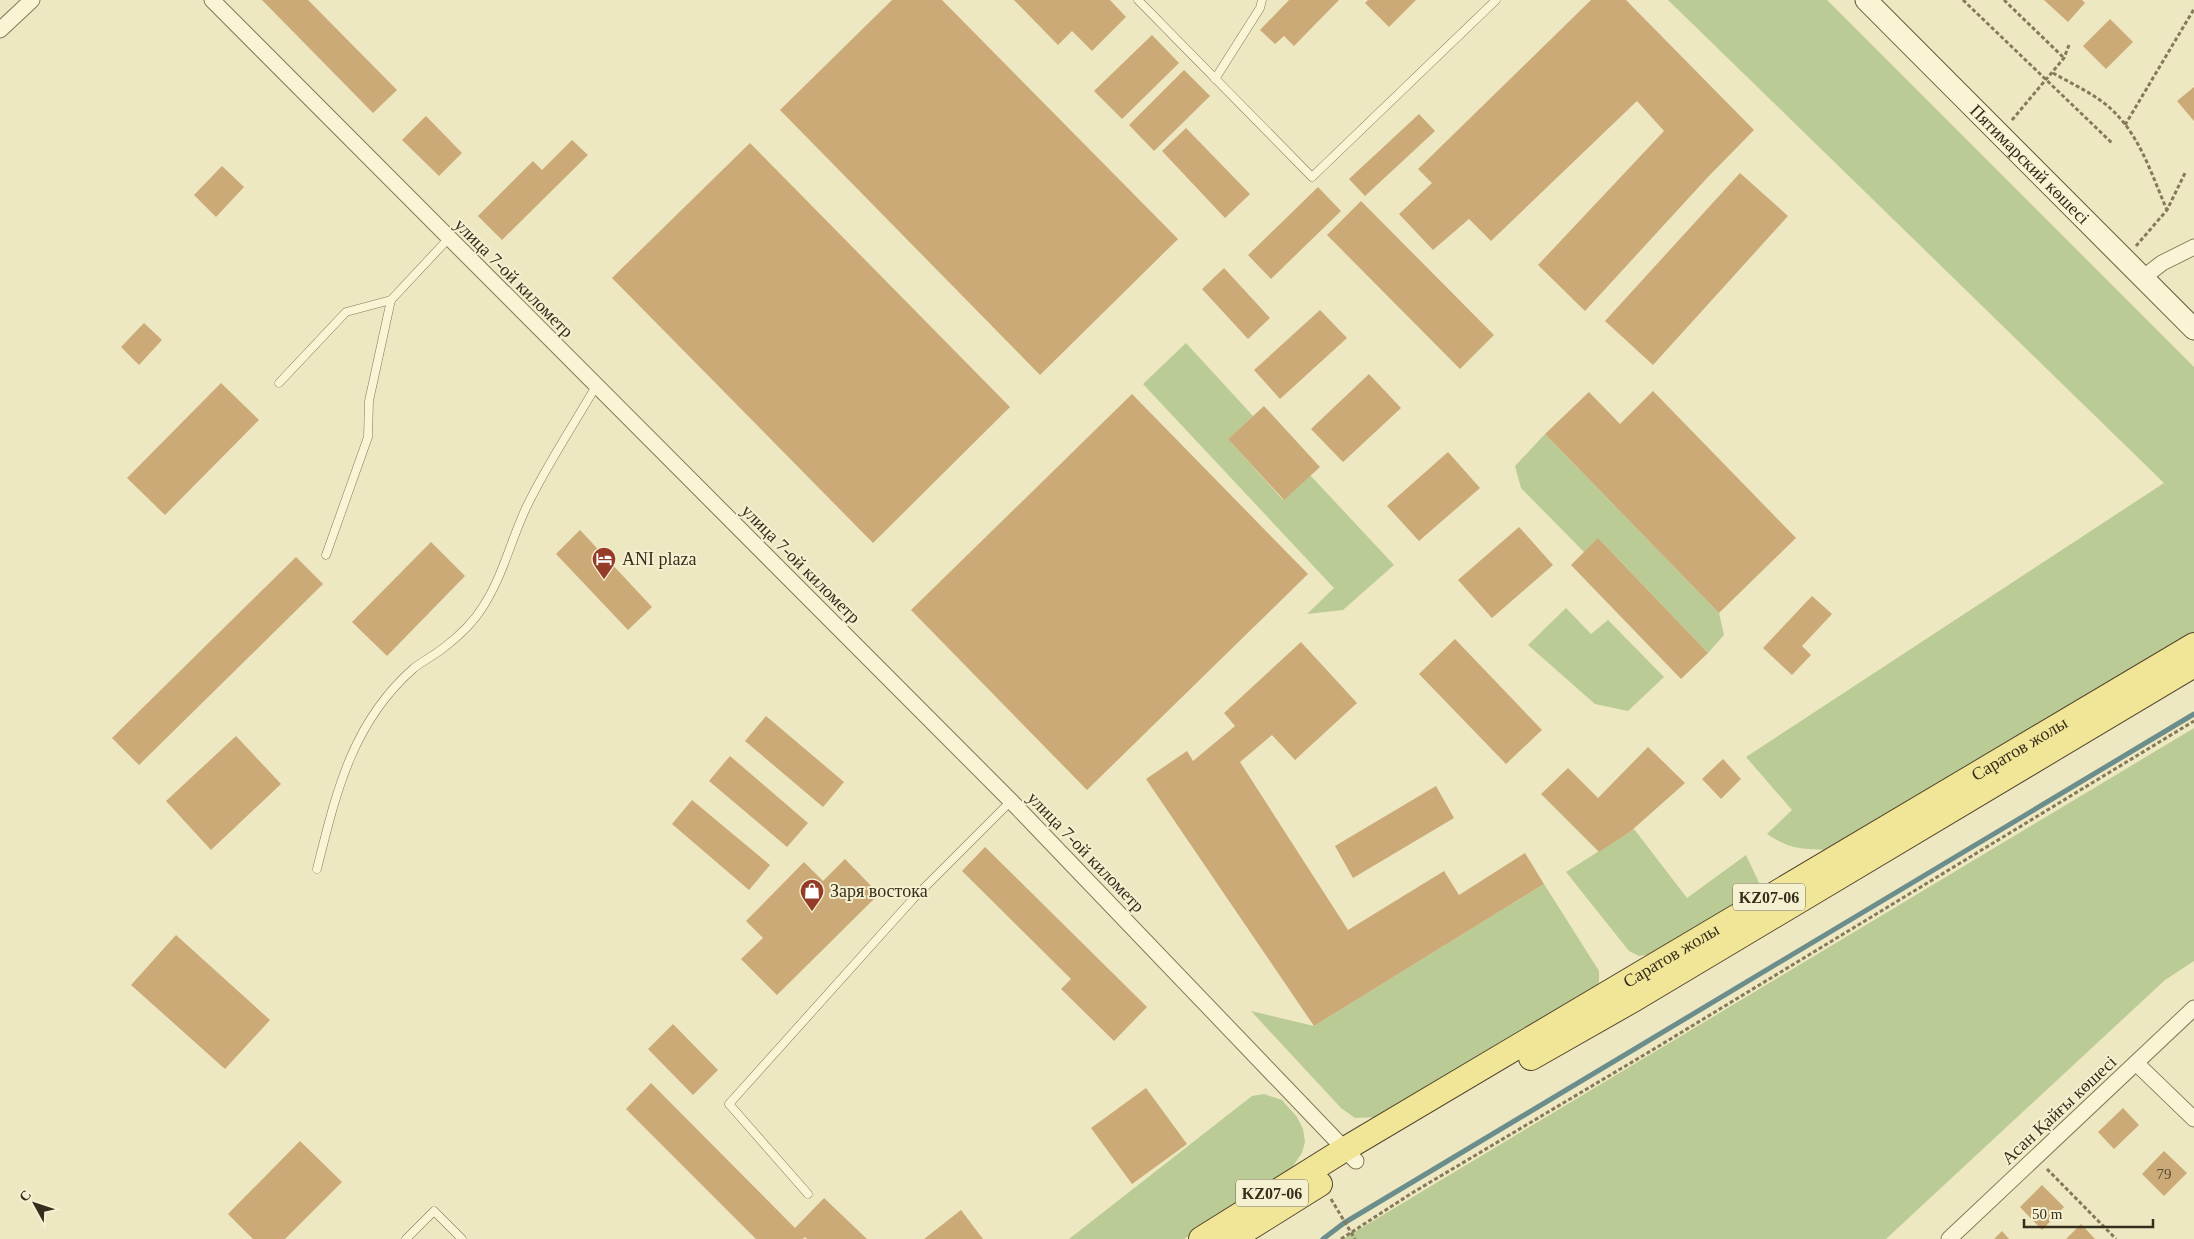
<svg xmlns="http://www.w3.org/2000/svg" width="2194" height="1239" font-family="Georgia,serif">
  <style>
    .green { fill: #bbcb95 }
    .lines { fill: none; stroke-linecap: round; stroke-linejoin: round }
    .stream { stroke: #6b8d8b; stroke-width: 5 }
    .building { fill: #cbaa77 }
    .lane-casing { stroke: #867959; stroke-width: 9 }
    .street-casing { stroke: #867959; stroke-width: 17 }
    .secondary-casing { stroke: #685a3c; stroke-width: 23 }
    .primary-casing { stroke: #54462d; stroke-width: 26 }
    .path { stroke: #867959; stroke-width: 3; stroke-dasharray: 4 2.5; stroke-linecap: butt }
    .lane { stroke: #f8f4d4; stroke-width: 8 }
    .street { stroke: #f8f4d4; stroke-width: 15 }
    .secondary { stroke: #f8f4d4; stroke-width: 21 }
    .primary { stroke: #f1e698; stroke-width: 24 }
    .labels { text-anchor: middle; dominant-baseline: central; stroke-width: 4; stroke-linejoin: round; paint-order: stroke }
    .number-label { font-size: 15px; fill: #5b4d34 }
    .shield { fill: #f5f1d0; stroke: #6f6853; stroke-width: 1 }
    .shield-label { font-size: 16px; font-weight: bold; fill: #362e1d }
    .street-label { font-size: 18px; fill: #362e1d; stroke: #f5f1d0 }
    .poi-label { font-size: 18px; fill: #362e1d; stroke: #f5f1d0; text-anchor: start }
  </style>
  <rect width="100%" height="100%" fill="#ede8c1"/>
  <g class="green">
    <path d="M1668,0h159l367,367v268l-368,215c-27,-1 -36,-1 -59,-16l25,-24 -46,-53 418,-274z"/>
    <path d="M1186,343l67,73 -25,23 55,61 27,-25 84,90 -51,45 -36,4 27,-26 -191,-204z"/>
    <path d="M1545,434l174,179 5,22 -16,18 -109,-114 -15,13 -63,-64 -6,-22z"/>
    <path d="M1566,608l25,26 17,-14 56,57 -36,34 -33,-7 -67,-59z"/>
    <path d="M2194,728v233l-29,19 -279,259h-543z"/>
    <path d="M1634,829l53,69 59,-43 16,34 -104,64 -19,3 -10,-5 -63,-79z"/>
    <path d="M1544,884l55,87v11l-6,11 -211,124 -27,1 -14,-10 -90,-97 63,15z"/>
    <path d="M1264,1094l18,6 15,17 6,12 2,13 -3,11 -16,23 -102,63h-115l183,-143z"/>
  </g>
  <g class="lines">
    <path class="stream" d="M1323,1239l21,-16 850,-509"/>
  </g>
  <g class="building">
    <path d="M262,0h46l89,90 -24,23z"/>
    <path d="M892,0h50l236,239 -138,136 -260,-265z"/>
    <path d="M1014,0h96l16,17 -34,34 -20,-20 -14,14z"/>
    <path d="M1289,0h50l-45,46 -10,-10 -9,8 -15,-14z"/>
    <path d="M1368,0h48l-27,27 -24,-24z"/>
    <path d="M1591,0h35l128,130 -47,48 -122,133 -47,-46 126,-134 -27,-30 -146,140 -22,-22 -36,31 -34,-36 33,-31 -14,-14z"/>
    <path d="M2044,0h38l3,3 -17,19z"/>
    <path d="M2110,19l23,23 -27,27 -23,-23z"/>
    <path d="M1152,35l27,28 -57,56 -28,-28z"/>
    <path d="M1184,70l26,26 -56,55 -25,-26z"/>
    <path d="M2194,87v34l-17,-20z"/>
    <path d="M1419,114l16,17 -70,65 -16,-17z"/>
    <path d="M426,116l36,37 -23,23 -37,-36z"/>
    <path d="M1186,128l64,66 -25,24 -63,-67z"/>
    <path d="M572,140l16,15 -86,85 -24,-24 55,-55 9,9z"/>
    <path d="M750,143l260,264 -137,136 -261,-265z"/>
    <path d="M222,166l22,21 -28,30 -22,-22z"/>
    <path d="M1740,173l48,43 -135,149 -48,-44z"/>
    <path d="M1318,187l23,24 -70,68 -23,-24z"/>
    <path d="M1361,201l133,134 -34,34 -133,-134z"/>
    <path d="M1224,268l46,50 -22,21 -46,-50z"/>
    <path d="M1320,310l27,28 -67,61 -26,-29z"/>
    <path d="M144,323l18,17 -23,25 -18,-18z"/>
    <path d="M1369,374l32,34 -58,54 -32,-33z"/>
    <path d="M221,383l38,37 -94,95 -38,-37z"/>
    <path d="M1653,391l143,147 -77,75 -174,-179 44,-42 31,32z"/>
    <path d="M1132,394l176,180 -221,216 -176,-180z"/>
    <path d="M1264,406l56,61 -36,33 -56,-61z"/>
    <path d="M1448,452l32,36 -61,53 -32,-35z"/>
    <path d="M1519,527l34,38 -61,53 -34,-38z"/>
    <path d="M580,530l72,77 -24,23 -72,-76z"/>
    <path d="M1598,538l110,115 -27,26 -110,-114z"/>
    <path d="M431,542l34,34 -78,80 -35,-34z"/>
    <path d="M296,557l27,27 -184,181 -27,-27z"/>
    <path d="M1812,596l20,18 -30,32 9,9 -19,20 -29,-27z"/>
    <path d="M1455,639l87,91 -36,34 -87,-90z"/>
    <path d="M1301,642l56,61 -62,57 -23,-25 -32,27 108,168 96,-59 15,24 66,-42 19,31 -230,142 -168,-247 41,-28 6,10 42,-35 -11,-13z"/>
    <path d="M766,716l78,66 -21,25 -78,-66z"/>
    <path d="M236,736l45,48 -70,66 -45,-49z"/>
    <path d="M1648,747l37,36 -54,48 -32,21 -58,-58 27,-26 30,30z"/>
    <path d="M730,756l78,67 -21,24 -78,-66z"/>
    <path d="M1723,759l18,20 -20,20 -19,-20z"/>
    <path d="M1436,786l18,32 -101,60 -18,-32z"/>
    <path d="M692,800l78,65 -21,25 -77,-66z"/>
    <path d="M985,847l162,160 -33,34 -53,-52 10,-10 -109,-108z"/>
    <path d="M845,859l34,35 -102,101 -36,-36 22,-21 -17,-17 58,-59 19,19z"/>
    <path d="M176,935l94,85 -45,49 -94,-84z"/>
    <path d="M673,1024l45,46 -25,25 -45,-46z"/>
    <path d="M651,1083l144,145 29,-30 43,41h-60l-2,-2 -2,2h-47l-130,-130z"/>
    <path d="M1146,1088l41,56 -55,40 -41,-56z"/>
    <path d="M2123,1108l16,17 -25,24 -16,-17z"/>
    <path d="M300,1141l42,41 -57,57h-32l-25,-25z"/>
    <path d="M2164,1151l23,22 -23,23 -22,-22z"/>
    <path d="M2042,1185l22,22 -22,23 -22,-23z"/>
    <path d="M961,1210l22,29h-59z"/>
    <path d="M2081,1224l14,15h-29z"/>
    <path d="M2002,1231l7,8h-15z"/>
  </g>
  <g class="lines">
    <defs>
      <g id="lane">
        <path d="M1138,0l174,177 184,-177"/>
        <path d="M1215,79l45,-71 2,-8"/>
        <path d="M279,383l67,-71 45,-12 58,-62"/>
        <path d="M326,555l42,-118 1,-36 22,-101"/>
        <path d="M317,869c19,-76 35,-147 97,-201 9,-7 19,-12 28,-19 16,-12 32,-27 42,-44 19,-30 27,-65 42,-97 20,-42 47,-82 70,-122"/>
        <path d="M808,1194l-79,-90 184,-205 98,-98"/>
        <path d="M406,1239l28,-28 28,28"/>
      </g>
      <g id="street">
        <path d="M212,0l799,801 345,360"/>
        <path d="M0,30l32,-30"/>
        <path d="M2144,277l18,-14 32,-16"/>
        <path d="M2136,1063l58,56"/>
        <path d="M1949,1239l245,-231"/>
      </g>
      <g id="secondary">
        <path id="s1" d="M1866,0l328,329"/>
      </g>
      <g id="primary">
        <path d="M1531,1058l102,-58 561,-335"/>
        <path id="s2" d="M1201,1239l144,-90 849,-504"/>
        <path d="M1232,1239l88,-55"/>
      </g>
    </defs>
    <use href="#lane" class="lane-casing"/>
    <use href="#street" class="street-casing"/>
    <use href="#secondary" class="secondary-casing"/>
    <use href="#primary" class="primary-casing"/>
    <g class="path">
      <path d="M1963,0l149,143"/>
      <path d="M2004,0l60,58"/>
      <path d="M2053,73c19,11 42,21 58,36 29,26 41,67 56,101"/>
      <path d="M2012,120l52,-62 5,-13"/>
      <path d="M2125,125l69,-116"/>
      <path d="M2136,246l31,-36 19,-39"/>
      <path d="M2047,1169l69,70"/>
      <path d="M1331,1199l24,40"/>
      <path d="M1341,1239l71,-46 242,-144 540,-328"/>
    </g>
    <use href="#lane" class="lane"/>
    <use href="#street" class="street"/>
    <use href="#secondary" class="secondary"/>
    <use href="#primary" class="primary"/>
  </g>
  <defs>
    <symbol id="hotel-pin" viewBox="-11 -11 22 30"><path d="M0 17L-7.5 6A9.5 9.5 0 1 1 7.5 6Z" fill="#953c29" stroke="#f5f1d0"/><path d="M-6-4.5h1.5V1H6V5H4.5V3h-9V5H-6ZM-4 0a1.8 1.8 0 1 1 3.6 0ZM.5 0V-2.5h3Q6-2.5 6 0Z" fill="#fff"/></symbol>
    <symbol id="shop-pin" viewBox="-11 -11 22 30"><path d="M0 17L-7.5 6A9.5 9.5 0 1 1 7.5 6Z" fill="#953c29" stroke="#f5f1d0"/><path d="M-5-2.5h2.3a2.7 3.5 0 0 1 5.4 0H5L5.5 6h-11ZM-1.5-2.5h3a1.5 2.3 0 0 0-3 0Z" fill="#fff"/></symbol>
  </defs>
  <g fill-rule="evenodd">
    <use href="#hotel-pin" x="590" y="545" width="28" height="38"/>
    <use href="#shop-pin" x="798" y="877" width="28" height="38"/>
  </g>
  <g class="labels">
    <g class="number-label">
      <text x="2164" y="1174">79</text>
    </g>
    <g class="shield">
      <rect x="1733" y="883.5" width="72" height="27" rx="4"/>
      <rect x="1236" y="1179.5" width="72" height="27" rx="4"/>
    </g>
    <g class="shield-label">
      <text x="1769" y="897">KZ07-06</text>
      <text x="1272" y="1193">KZ07-06</text>
    </g>
    <g class="street-label">
      <text stroke="none"><textPath href="#s1" startOffset="232">Пятимарский көшесі</textPath></text>
      <text transform="translate(514 278) rotate(45)">улица 7-ой километр</text>
      <text transform="translate(801 564) rotate(45)">улица 7-ой километр</text>
      <text stroke="none"><textPath href="#s2" startOffset="954">Саратов жолы</textPath></text>
      <text transform="translate(1086 852) rotate(46)">улица 7-ой километр</text>
      <text stroke="none"><textPath href="#s2" startOffset="549">Саратов жолы</textPath></text>
      <text transform="translate(2059 1110) rotate(-43)">Асан Қайғы көшесі</text>
    </g>
    <g class="poi-label">
      <text x="622" y="559">ANI plaza</text>
      <text x="830" y="891">Заря востока</text>
    </g>
  </g>
  <g transform="translate(35 1204) rotate(310)" stroke="#f5f1d0" stroke-width="4" paint-order="stroke">
  <path d="M0-4L9 19L0 12L-9 19Z" fill="#362e1d"/>
  <text y="-8" font-size="14" font-weight="bold" text-anchor="middle" fill="#362e1d">С</text>
  </g>
  <path d="M2024 1219v8h129v-8" fill="none" stroke="#362e1d" stroke-width="2.5"/>
  <text x="2032" y="1219" font-size="15" fill="#362e1d" stroke="#f5f1d0" stroke-width="4" paint-order="stroke">50 m</text>
</svg>
